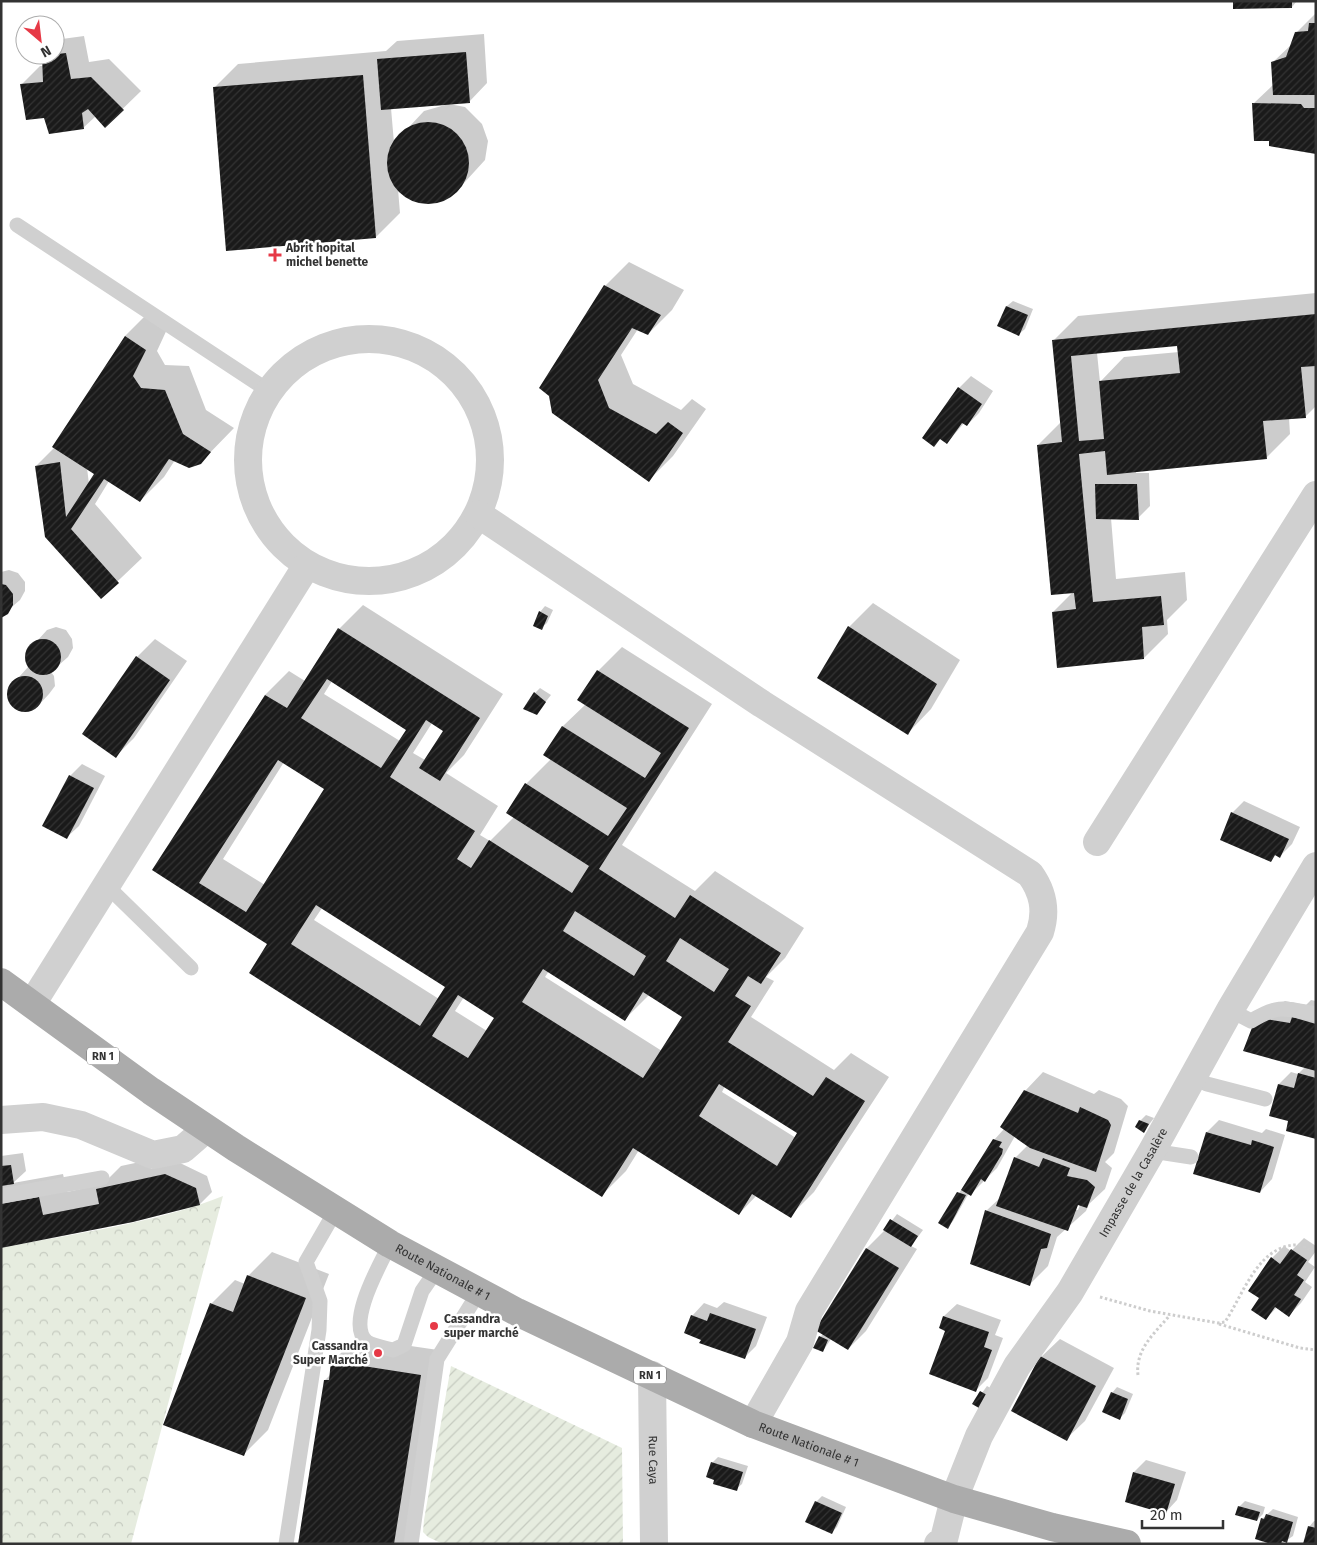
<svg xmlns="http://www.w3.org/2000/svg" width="1317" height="1545" font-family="'Fira Sans',sans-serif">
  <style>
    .forest { fill: url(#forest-crowns) }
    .garden { fill: url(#garden-furrows) }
    .shadow { fill: #0003; fill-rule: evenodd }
    .building { fill: url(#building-hatch); fill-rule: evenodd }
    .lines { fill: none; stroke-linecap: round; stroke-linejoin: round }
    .path { stroke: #cdcdcd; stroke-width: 3; stroke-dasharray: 2.5 2.5; stroke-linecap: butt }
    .lane { stroke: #d0d0d0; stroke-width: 15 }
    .street { stroke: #d0d0d0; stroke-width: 28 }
    .primary { stroke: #ababab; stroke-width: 28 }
    .poi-dot { fill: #e63946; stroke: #fff; stroke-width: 2 }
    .labels { text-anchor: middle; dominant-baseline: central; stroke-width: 5; stroke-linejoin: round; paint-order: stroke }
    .shield { fill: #fff; stroke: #707070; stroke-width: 1 }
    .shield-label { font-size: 11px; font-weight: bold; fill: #333 }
    .poi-label { font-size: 12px; font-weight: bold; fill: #333; stroke: #fff; text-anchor: start }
    .street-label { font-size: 12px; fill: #333; stroke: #fff }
  </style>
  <defs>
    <pattern id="forest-crowns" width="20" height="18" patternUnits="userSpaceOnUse" patternTransform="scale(1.25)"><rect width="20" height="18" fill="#e6ecdf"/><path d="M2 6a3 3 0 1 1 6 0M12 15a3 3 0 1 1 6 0" fill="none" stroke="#c6cbc0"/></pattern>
    <pattern id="garden-furrows" width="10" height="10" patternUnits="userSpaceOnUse" patternTransform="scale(1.25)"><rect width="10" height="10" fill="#e6ecdf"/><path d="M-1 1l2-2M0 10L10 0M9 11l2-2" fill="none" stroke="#c6cbc0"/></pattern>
    <pattern id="building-hatch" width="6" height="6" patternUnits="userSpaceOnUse" patternTransform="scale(1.25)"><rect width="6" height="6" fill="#1a1a1a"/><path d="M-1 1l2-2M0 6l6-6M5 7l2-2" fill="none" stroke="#333"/></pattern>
  </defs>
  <rect width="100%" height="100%" fill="#fff"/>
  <path class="forest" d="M223,1196l-92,348h-130v-296c74,-15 152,-24 222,-52z"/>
  <path class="garden" d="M451,1366l171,82 1,96h-180l-15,-7 -5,-5 1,-12z"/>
  <g class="shadow">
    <path d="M1234,1h63l-5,6z"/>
    <path d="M1315,14h1v139l-45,-13 -17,-37 19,-18 -1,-22 20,-19 4,-11z"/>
    <path d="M484,34l3,49 -18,19 -20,2 16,3 17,17 6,17 -3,19 -31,34 -11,7 -15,3 -18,-5 -12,-10 2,24 -24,24 -162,-149 24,-24 148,-13 11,-10zM445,105l-21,6 -30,32 -3,-35z"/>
    <path d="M84,36l5,26 20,-3 32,32 -36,35 -9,-10 -13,12 -38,-12 -23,-32 18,-18h4l1,-11h10v-10l7,-6z"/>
    <path d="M629,262l55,28 -12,20 -24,24 -10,-5 -17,26 12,29 48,26 11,-11 14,10 -33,47 -24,24 -96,-67 52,-127z"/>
    <path d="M1316,293v113l-10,10 -17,2 1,16 -24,24 -130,13v2h13l1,33 -12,12h-27l5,61 69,-7 2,28 -20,20 1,14 -24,24 -91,-46 20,-20 -35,-147 23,-23 -7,-82 24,-24zM1179,345v7l-55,5 -24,25 -3,-29z"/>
    <path d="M1013,301l20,8 -8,20 -6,5 -20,-8 8,-20z"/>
    <path d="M149,312l20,13 -12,26 8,14 24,1 17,44 28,18 -34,35 -25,-3 -11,17 -24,24 -31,-20 -14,23 47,54 -41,39 -65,-131 19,-19 70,-111zM87,468l9,6 -7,10z"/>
    <path d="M971,376l22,15 -14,22 -12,12 -3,-2 -17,20 -6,-5 -7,7 -10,-7 35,-50z"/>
    <path d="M9,570l9,3 7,9v9l-5,9 -19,16v-44z"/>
    <path d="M873,603l87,57 -29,49 -23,24 -59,-106z"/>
    <path d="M363,605l140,89 -39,61 -18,18 52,33 -18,29 10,6 24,-24 12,-33 25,-25 -6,-4 18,-29 23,-22 12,-33 24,-24 90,57 -90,141 73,46 20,-20 89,57 -19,30 -19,19 8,4 -23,36 83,53 17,-17 38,24 -75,115 -24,24 -33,-21 -18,19 -100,-64 -13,21 -24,24 -333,-252 -115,-73 111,-175 24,-24 16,10 34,-52zM332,681l76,48 -8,12 -76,-47zM432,723l13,8 -20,29 -12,-7zM284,762l42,27 -61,96 -42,-26zM322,908l125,79 -8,12 -125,-79zM549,971l76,48 24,-24 35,21 -22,35 -117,-74zM464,997l32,20 -9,14 -32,-20zM725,1086l74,47 -3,5 -74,-46z"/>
    <path d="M545,606l8,4 -6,13 -6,5 -1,-16z"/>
    <path d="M56,627l10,3 6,9 1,9 -5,9 -17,15 3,4 1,10 -6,8 -12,13 -16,4 -8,-5 -4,-8v-10l20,-22 -2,-5 1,-10 19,-21z"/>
    <path d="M155,639l32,22 -53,77 -18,18 21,-99z"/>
    <path d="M540,688l11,7 -15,19 -1,-21z"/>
    <path d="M82,764l23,12 -26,50 -13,12 4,-62z"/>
    <path d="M1244,801l56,26 -8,17 -12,12 -4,-1 -6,5 -38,-47z"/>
    <path d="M1311,1000l5,1v137l-26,-18 -11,-36 12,-12 7,2 7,-7 -60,-17 28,-43 12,-6 21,4z"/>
    <path d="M1043,1072l51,22 5,-4 22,9 7,7 -14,47 -9,9 7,6 -7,21 -16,15 -3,7 -29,26 -9,29 -18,18 -44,-73 15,-14 14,-39 13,-13 -13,-9 -18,32 -26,26 -2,-1 -16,28 -5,6 -8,-5 54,-82 10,-11 21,-38zM1080,1199l2,1 -4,10h-3z"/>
    <path d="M1146,1115l8,3 -10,13 -4,-10z"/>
    <path d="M1219,1120l43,13 4,-4 19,6 -13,44 -12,13 -65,-19 12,-41z"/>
    <path d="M23,1153l3,18 -13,12 50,-9 4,18 36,-8 18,-18 28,-6 2,9 27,-7 29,14 5,16 -12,12 -199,43v-91z"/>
    <path d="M897,1214l26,16 -12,16 6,3 -51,82 -18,18 -17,-10 -8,12 -3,-14 3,-3 -6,-4 50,-82 18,-18z"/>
    <path d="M1304,1238l12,8v5l-8,11 7,5 -10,15 7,5 -11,16 -12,12 -12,-8 -11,12 -5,-22 11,-39 12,-12 7,5z"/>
    <path d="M272,1252l57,22 -61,156 -24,24 -33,-150 24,-24 10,4 3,-8z"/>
    <path d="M724,1302l43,15 -11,29 -12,12 -42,-19 -10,-23 12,-13 13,5z"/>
    <path d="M957,1304l44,16 -6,15 8,3 -15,40 -12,12 -29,-60 -7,-2 4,-12z"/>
    <path d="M356,1338l89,13 -32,193h-114l26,-164 6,-6 1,-12z"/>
    <path d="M1060,1339l54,29 -29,53 -19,18 -25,-82z"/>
    <path d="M987,1386l5,3 -8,12 -10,3z"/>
    <path d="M1117,1387l16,7 -8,19 -5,5 -8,-25z"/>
    <path d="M718,1457l30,9 -6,18 -6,5 -24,-26z"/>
    <path d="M1146,1460l40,12 -9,28 -12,13 -31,-41z"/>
    <path d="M822,1496l24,11 -9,20 -6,6 -15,-31z"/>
    <path d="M1245,1501l20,6 -2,7 -6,6 -18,-13z"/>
    <path d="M1273,1509l25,8 -5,19 -12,8 -19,-25z"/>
    <path d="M1314,1521h2v23l-7,-17z"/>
  </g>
  <g class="building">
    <path d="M1233,1h59v7l-59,1z"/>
    <path d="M1309,23h7v72h-43l-2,-33 15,-5 9,-25 13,-1z"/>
    <path d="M466,52l4,51 -89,7 -4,-51z"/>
    <path d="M66,53l5,26 20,-2 33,33 -19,18 -17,-19 -6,4 2,16 -35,5 -5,-16 -18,2 -6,-36 23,-2 -1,-26z"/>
    <path d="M363,75l13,163 -150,13 -13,-164z"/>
    <path d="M1252,103l49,1 3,4h12v46l-47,-8v-5h-15z"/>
    <circle cx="428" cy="163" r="41"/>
    <path d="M604,285l57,30 -13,20 -16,-7 -34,52 11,28 47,26 12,-12 15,11 -34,49 -97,-69 -3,-17 -10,-8z"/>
    <path d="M1006,306l22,9 -9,21 -22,-10z"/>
    <path d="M1316,314v52l-15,1 5,51 -43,3 4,38 -160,16 -2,-24 -26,3 14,148 68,-6 3,29 -22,2 2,32 -87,9 -5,-56 24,-3 -2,-16 -23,2 -14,-150 25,-3 -10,-102zM1177,346l3,27 -81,8 5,58 -25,2 -8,-85z"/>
    <path d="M125,336l21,14 -13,26 8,12 24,2 18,44 28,18 -10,12 -12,4 -20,-9 -29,43 -36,-23 -33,50 48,54 -18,16 -56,-62 -10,-71 25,-4 6,55 28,-43 -42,-27z"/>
    <path d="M958,387l24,17 -15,22 -5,-3 -15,21 -7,-5 -6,8 -12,-9z"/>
    <path d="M1095,484h42l2,36 -43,-1z"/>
    <path d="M1,584l5,1 7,9v11l-5,9 -7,4z"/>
    <path d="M539,611l9,5 -6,14 -9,-4z"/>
    <path d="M848,626l89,58 -29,51 -91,-57z"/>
    <path d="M338,628l142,90 -40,63 -21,-13 24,-37 -17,-11 -36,57 85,54 -18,28 14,9 18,-28 83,53 17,-27 -83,-53 19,-30 83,53 19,-28 -84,-53 19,-29 83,52 16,-25 -84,-53 20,-30 92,58 -90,141 76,49 15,-23 91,58 -20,31 -13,-8 -13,20 16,10 -23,36 85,54 13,-19 39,24 -74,117 -39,-24 -13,21 -106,-67 -31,49 -353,-224 18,-29 -115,-74 113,-175 22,13zM327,679l79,51 -25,38 -80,-50zM278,760l46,29 -78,123 -47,-29zM316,905l129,82 -25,39 -129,-82zM575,911l71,45 -12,20 -71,-45zM680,938l49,31 -15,23 -48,-31zM543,969l82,52 18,-29 39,25 -39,61 -121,-76zM458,995l36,23 -26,40 -36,-22zM719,1084l78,49 -20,33 -78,-50z"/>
    <circle cx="43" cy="657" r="18"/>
    <path d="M136,656l34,24 -54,78 -34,-24z"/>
    <circle cx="25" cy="694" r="18"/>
    <path d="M534,692l12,10 -9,13 -14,-6z"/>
    <path d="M69,775l25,13 -27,51 -25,-13z"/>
    <path d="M1231,812l58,27 -9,19 -5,-3 -4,7 -51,-22z"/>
    <path d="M1292,1017l24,7v47l-73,-20 10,-26 13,-6 24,4z"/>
    <path d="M1298,1073l18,5v61l-30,-8 2,-10 -19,-5 9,-32 16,4z"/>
    <path d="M1024,1090l54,23 2,-6 28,13 3,5 -15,47 -66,-24 -30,-21z"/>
    <path d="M1139,1120l10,4 -5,9 -9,-6z"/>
    <path d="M1206,1132l45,13 1,-5 22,7 -14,46 -67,-19z"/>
    <path d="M993,1139l9,3 -3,5 4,2 -1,5 -17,28 -4,-3 -10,17 -10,-6z"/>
    <path d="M1014,1157l25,10 4,-9 27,10 -3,8 20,4 8,7 -8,21 -9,-3 -10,26 -72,-25z"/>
    <path d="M11,1165l3,19 -13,2v-20z"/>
    <path d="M165,1174l31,14 4,17 -67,17 -132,26v-44l38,-7 4,18 56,-11 -3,-15z"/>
    <path d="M957,1192l9,3 -18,34 -10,-6z"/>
    <path d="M985,1210l66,24 -4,14 -6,1 -11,37 -60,-22z"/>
    <path d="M890,1219l28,17 -7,11 -28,-17z"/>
    <path d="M866,1248l33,20 -51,82 -33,-20z"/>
    <path d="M1291,1249l16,11 -10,15 7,5 -10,15 7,4 -12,18 -14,-10 -9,13 -15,-10 8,-12 -11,-7 23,-34 9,7z"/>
    <path d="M247,1275l59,23 -62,158 -81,-31 47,-122 23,9z"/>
    <path d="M710,1313l46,16 -11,30 -46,-16 2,-3 -17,-7 7,-18 16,6z"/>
    <path d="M943,1316l46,16 -5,15 8,3 -16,42 -47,-18 16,-43 -6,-3z"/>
    <path d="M819,1336l9,4 -5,12 -10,-4z"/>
    <path d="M1040,1356l56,30 -29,55 -56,-30z"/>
    <path d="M331,1361l90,14 -27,169h-96l26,-164h5z"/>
    <path d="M980,1391l7,4 -8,13 -7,-4z"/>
    <path d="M1111,1392l17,7 -8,21 -18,-8z"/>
    <path d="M711,1462l32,10 -6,19 -24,-7 1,-4 -8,-3z"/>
    <path d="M1133,1472l42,12 -9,30 -41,-12z"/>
    <path d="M815,1501l27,12 -10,21 -27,-12z"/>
    <path d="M1238,1506l22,6 -3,9 -22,-6z"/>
    <path d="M1266,1514l27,8 -6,21 -5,-2 -1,3h-10l-16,-5 6,-21 3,1z"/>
    <path d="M1308,1526l8,2v16h-13z"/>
  </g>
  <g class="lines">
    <g class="path">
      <path d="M1100,1297l50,14 68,12 7,-1c18,-27 32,-74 69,-77 7,-1 16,5 22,8"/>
      <path d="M1219,1324l81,24 16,2"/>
      <path d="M1138,1375c-3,-26 17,-42 32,-60"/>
    </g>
    <g class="lane">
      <path d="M17,225l252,166"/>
      <path d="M106,885l85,83"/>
      <path d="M1230,1010l21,11c28,-17 34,-13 64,-7"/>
      <path d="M1193,1077l14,7 58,15"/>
      <path d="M1152,1151l39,6"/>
      <path d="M1,1196l101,-18"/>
      <path d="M390,1244c-9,19 -45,80 -23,98 6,4 18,6 26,8l11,-5 18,-54 16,-23"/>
      <path d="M286,1544l33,-214 1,-29 -14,-39 30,-52"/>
      <path d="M411,1544l26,-185 42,-67"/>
    </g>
    <g class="street">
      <circle cx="369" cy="460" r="121"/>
      <path d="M478,514l284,190 268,170c13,18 17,36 10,58l-231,379 -9,31 -47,82"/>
      <path d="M1097,842l219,-347"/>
      <path d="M32,1004l275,-439"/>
      <path d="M1,1120l42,-3 38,8 72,30 30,-6 23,-20"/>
      <path id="s1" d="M652,1375l2,169"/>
      <path id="s2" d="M938,1544l6,-5 10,-40 25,-63 38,-70 53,-74 82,-141 78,-141 86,-144"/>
    </g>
    <path class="primary" id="s3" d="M1,982l150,109 85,57 154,96 127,68 236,112 201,75 98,28 75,17"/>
  </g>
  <g class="poi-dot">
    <path d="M272.5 247.5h5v5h5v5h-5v5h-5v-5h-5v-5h5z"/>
    <circle cx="434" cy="1326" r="5"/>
    <circle cx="378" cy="1353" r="5"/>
  </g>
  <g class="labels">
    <g class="shield">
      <rect x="87" y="1047.5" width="32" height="17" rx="4"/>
      <rect x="634" y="1366.5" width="32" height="17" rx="4"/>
    </g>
    <g class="shield-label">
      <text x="103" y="1056">RN 1</text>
      <text x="650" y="1375">RN 1</text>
    </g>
    <g class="poi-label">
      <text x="286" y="248">Abrit hopital<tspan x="286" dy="14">michel benette</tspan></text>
      <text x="444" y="1319">Cassandra<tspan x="444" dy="14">super marché</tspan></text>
      <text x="368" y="1346" text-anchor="end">Cassandra<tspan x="368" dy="14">Super Marché</tspan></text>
    </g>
    <g class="street-label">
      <text stroke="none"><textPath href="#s2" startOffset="414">Impasse de la Casalère</textPath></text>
      <text stroke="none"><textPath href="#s3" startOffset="529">Route Nationale # 1</textPath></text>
      <text stroke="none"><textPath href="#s3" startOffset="934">Route Nationale # 1</textPath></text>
      <text stroke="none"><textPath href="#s1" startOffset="85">Rue Caya</textPath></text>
    </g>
  </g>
  <rect width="1317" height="1545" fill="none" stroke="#333333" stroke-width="5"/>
  <g transform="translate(40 40) rotate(152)"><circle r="24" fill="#ffffff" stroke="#adadad"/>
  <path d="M0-4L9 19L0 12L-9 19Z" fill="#e63946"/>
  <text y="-8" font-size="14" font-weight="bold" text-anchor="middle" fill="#333333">N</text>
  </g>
  <path d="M1142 1520v8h81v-8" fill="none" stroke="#333333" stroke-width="2.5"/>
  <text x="1150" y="1520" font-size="15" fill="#333333" stroke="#ffffff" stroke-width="4" paint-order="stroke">20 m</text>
</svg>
